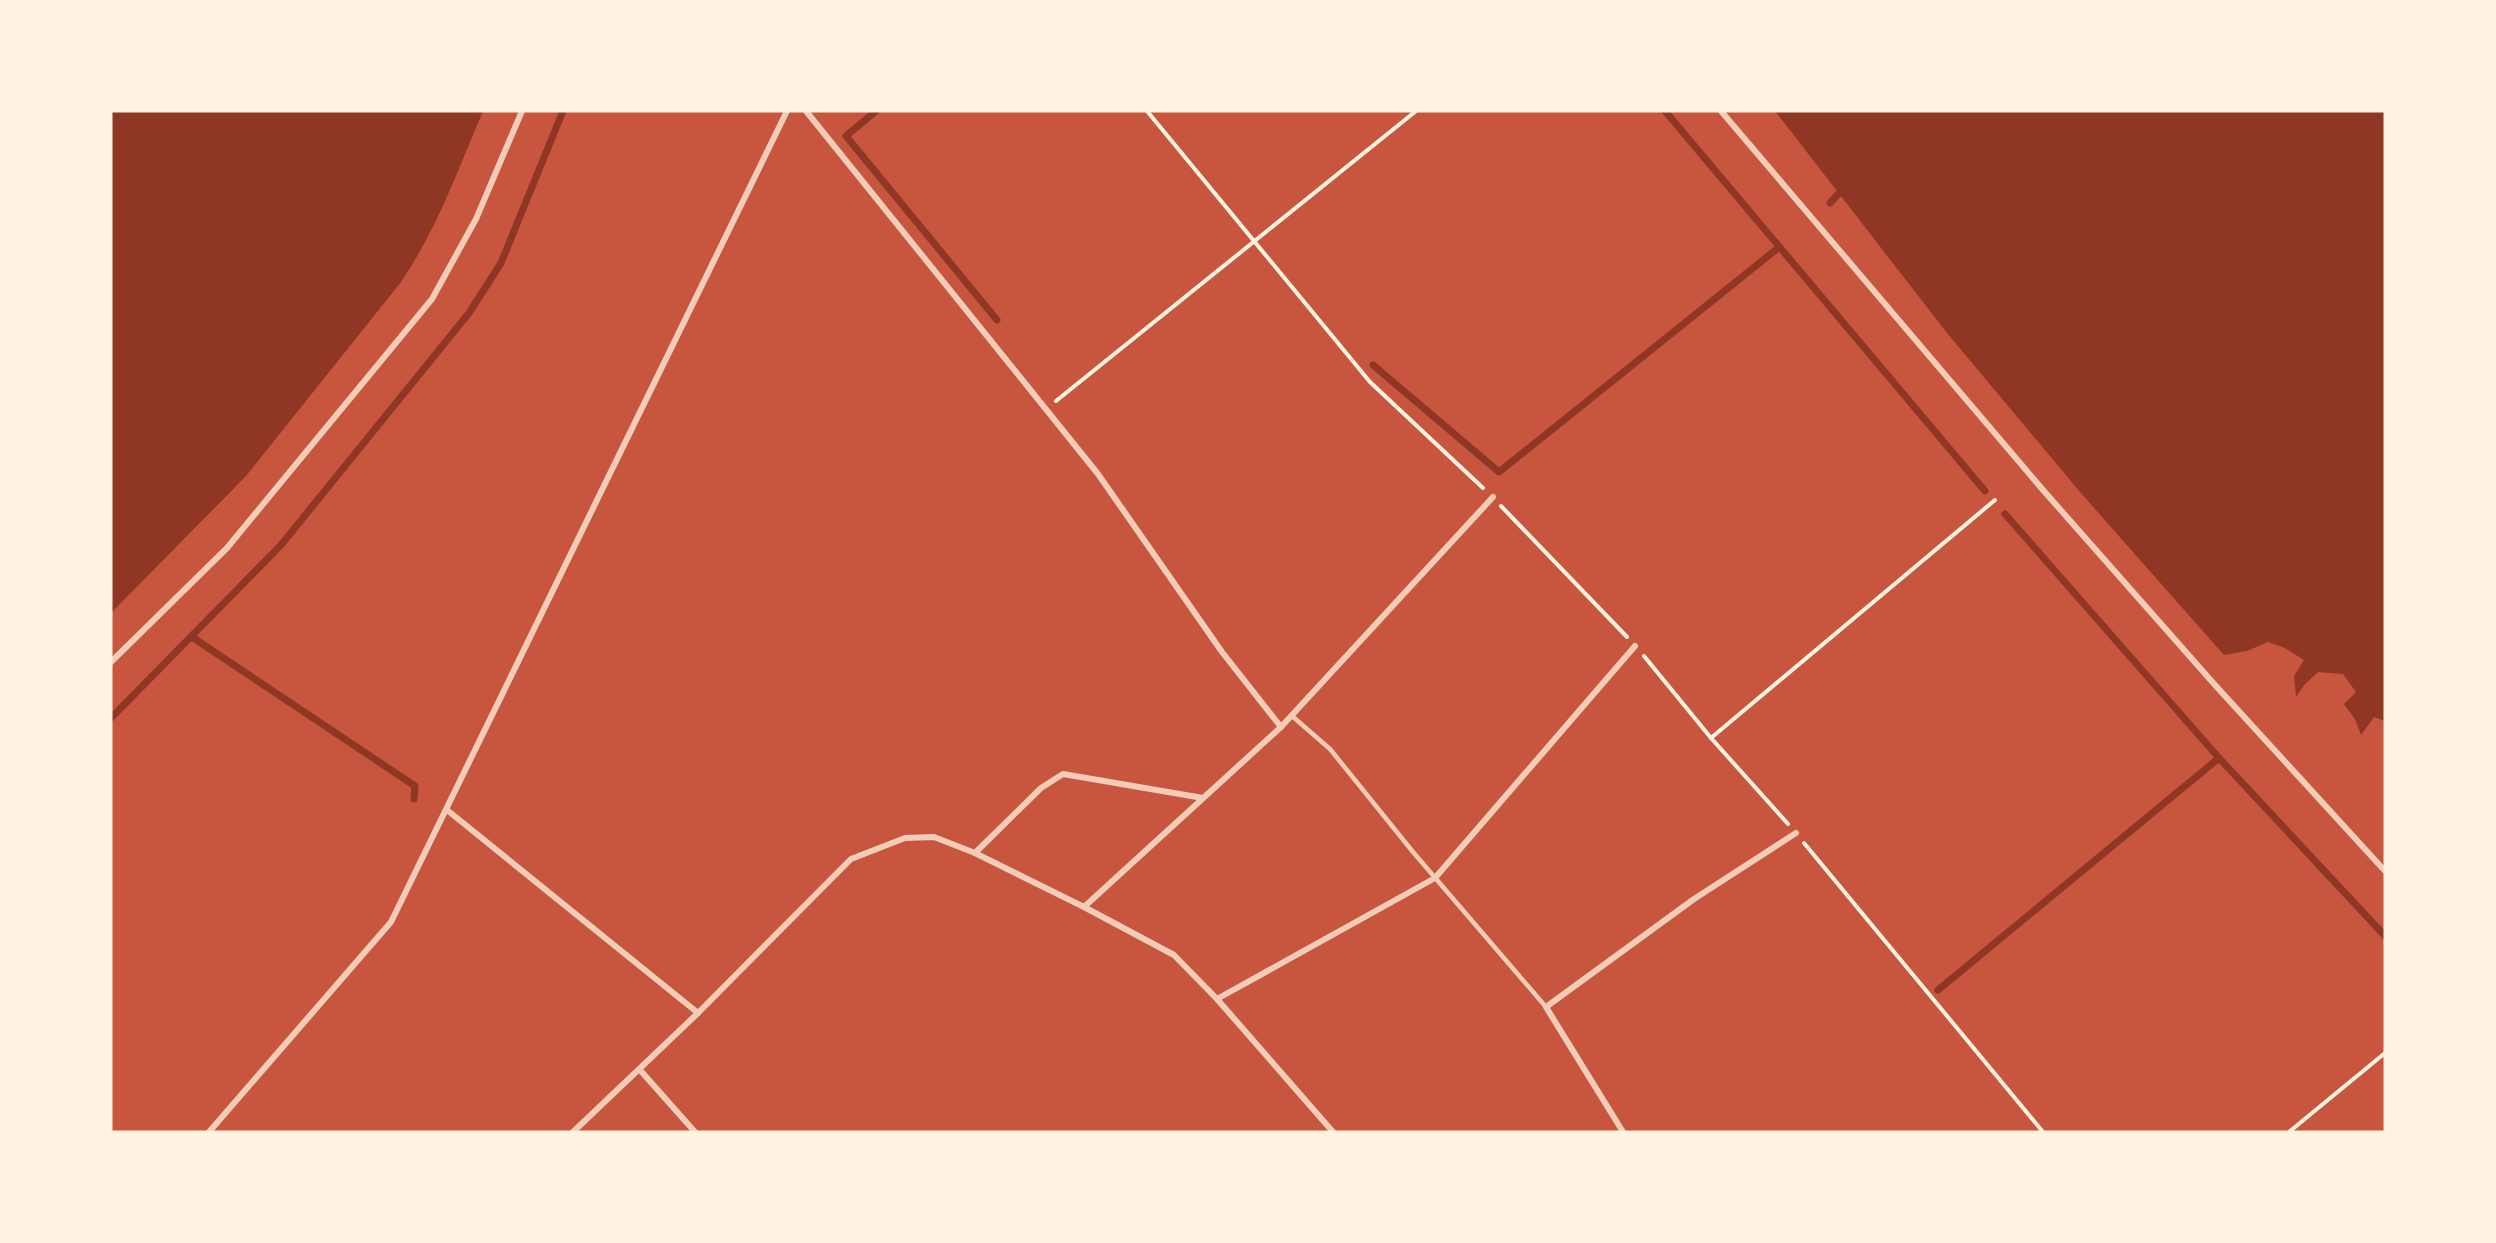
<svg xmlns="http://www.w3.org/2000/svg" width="2496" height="1243" font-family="Commissioner,sans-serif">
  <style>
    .water { fill: #8f3625 }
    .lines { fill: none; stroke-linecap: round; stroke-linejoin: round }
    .stream { stroke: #8f3625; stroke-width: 7 }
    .path { stroke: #fff3e0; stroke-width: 4 }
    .service { stroke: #f1ccb7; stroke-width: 4.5 }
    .minor { stroke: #f1ccb7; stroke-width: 6 }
  </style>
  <rect width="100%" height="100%" fill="#c8553d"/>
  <g class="water">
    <path d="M111,111h372c-25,59 -46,118 -82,171l-155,194 -135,137z"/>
    <path d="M1775,111h610v610l-11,-4 -13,18 -6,-16 -11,-15 12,-12 -13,-18 -25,-2 -13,12 -9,13 -2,-21 10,-16 -19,-12 -17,-6 -21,9 -23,4 -144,-163 -133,-159z"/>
  </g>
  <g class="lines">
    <g class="stream">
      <path d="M876,111l-30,25 151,184"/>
      <path d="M1665,111l320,380"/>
      <path d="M1830,203l15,-16"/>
      <path d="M1373,365l126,107 279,-224"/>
      <path d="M2005,514l214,244 166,178"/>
      <path d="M192,637l223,149 -1,13"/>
      <path d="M111,718l170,-173 188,-232 32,-50 62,-152"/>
      <path d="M1938,990l281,-232"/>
    </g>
    <g class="path">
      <path d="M1147,111l223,271 113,106"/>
      <path d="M1056,401l360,-290"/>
      <path d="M1501,506l126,131"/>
      <path d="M1644,656l67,82 77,86"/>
      <path d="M1711,738l284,-238"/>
      <path d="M1804,843l239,289"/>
      <path d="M2289,1132l96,-79"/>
    </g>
    <path class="service" d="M1292,716l38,33 83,103 133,155"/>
    <g class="minor">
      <path d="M806,111l292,363 124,178 59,75"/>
      <path d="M1721,111l322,379 172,195 170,186"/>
      <path d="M111,662l116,-114 205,-249 44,-80 46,-108"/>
      <path d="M447,810l251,203"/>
      <path d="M975,853l66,-65 22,-14 140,24"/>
      <path d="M1084,907l197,-180 212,-230"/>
      <path d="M1217,999l218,-121 200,-232"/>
      <path d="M640,1070l55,62"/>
      <path d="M209,1132l182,-210 396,-811"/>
      <path d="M573,1132l125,-119 153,-154 54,-21 29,-1 41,16 109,54 90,48 43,44 116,133"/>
      <path d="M1623,1132l-77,-125 148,-108 102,-66"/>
    </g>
  </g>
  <rect width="2496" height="1243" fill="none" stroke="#fff3e0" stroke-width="225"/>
</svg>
